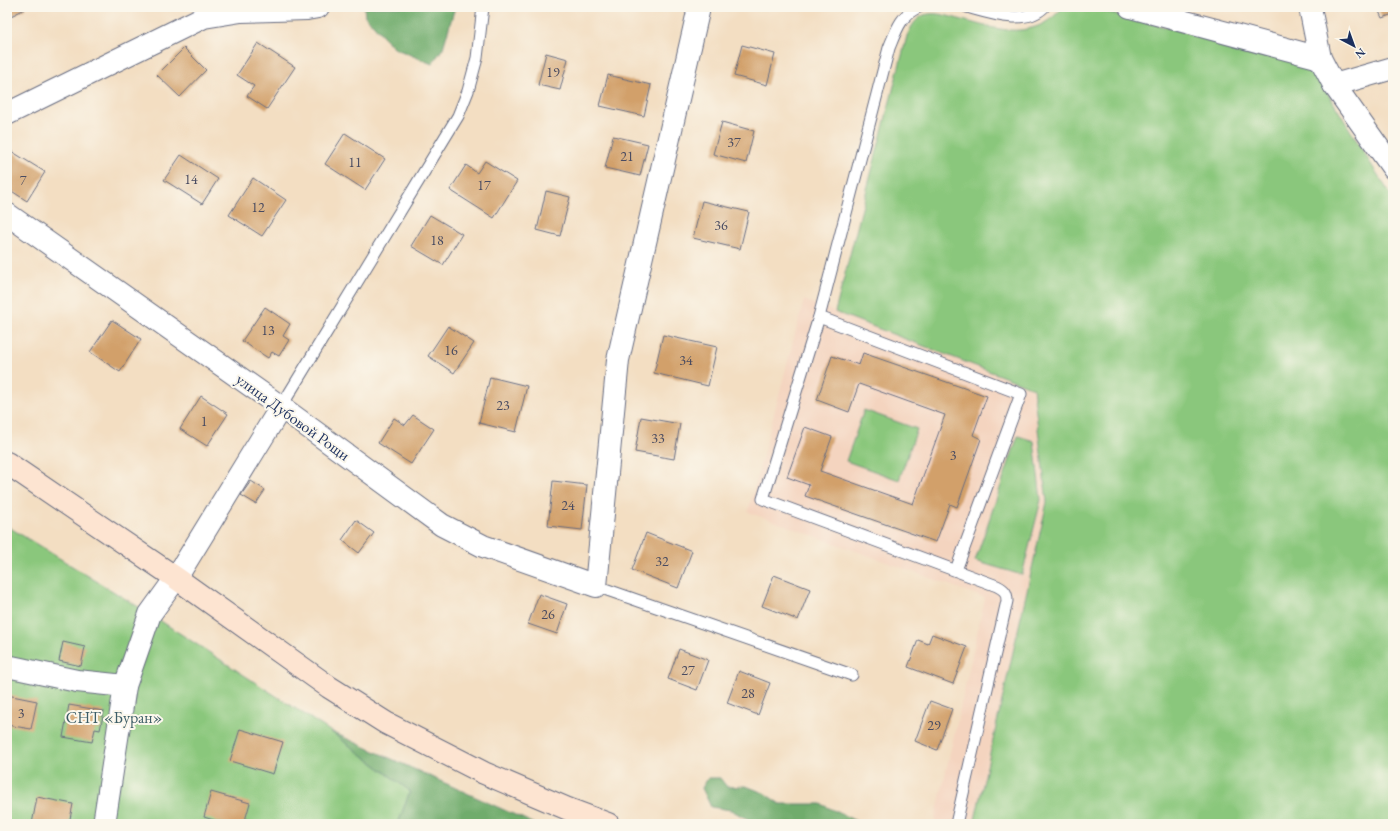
<svg xmlns="http://www.w3.org/2000/svg" width="1400" height="831" font-family="'EB Garamond',serif">
  <style>
    .built { fill: #f4d4bf }
    .green { fill: #8ac77c; stroke: #527b6d }
    .forest { fill: #6fac6c; stroke: #456e65 }
    .building { fill: #d2a06a }
    .lines { fill: none; stroke-linecap: round; stroke-linejoin: round }
    .lane-casing { stroke: #676c81; stroke-width: 13 }
    .street-casing { stroke: #676c81; stroke-width: 24 }
    .secondary-casing { stroke: #676c81; stroke-width: 24 }
    .lane { stroke: #fff; stroke-width: 11 }
    .street { stroke: #fff; stroke-width: 22 }
    .secondary { stroke: #fde4d1; stroke-width: 22 }
    .labels { text-anchor: middle; dominant-baseline: central; stroke-width: 4; stroke-linejoin: round; paint-order: stroke }
    .number-label { font-size: 14px; fill: #494b61 }
    .street-label { font-size: 16px; fill: #1b2f5e; stroke: #fbf7ec }
    .park-label { font-size: 16px; fill: #3c5d67; stroke: #fbf7ec }
  </style>
  <rect width="100%" height="100%" fill="#fbf7ec"/>
  <filter id="ink" filterUnits="userSpaceOnUse"><feTurbulence type="fractalNoise" baseFrequency=".025" numOctaves="2"/><feDisplacementMap in="SourceGraphic" scale="8" xChannelSelector="R" yChannelSelector="G"/><feConvolveMatrix kernelMatrix="1 2 1 2 8 2 1 2 1" color-interpolation-filters="sRGB"/></filter>
  <filter id="wash" filterUnits="userSpaceOnUse"><feTurbulence type="fractalNoise" baseFrequency=".012" numOctaves="4" result="noise"/><feDisplacementMap in="SourceGraphic" scale="16" xChannelSelector="R" yChannelSelector="G"/><feGaussianBlur stdDeviation="0.9" result="paint"/><feColorMatrix in="noise" values="0 0 0 0 0 0 0 0 0 0 0 0 0 0 0 0 0 1.4 0 .05"/><feComposite in="paint" operator="in"/></filter>
  <g filter="url(#wash)">
    <rect width="100%" height="100%" fill="#f3dec2"/>
    <path class="built" d="M804,300l229,88 14,114 -73,322h-40l51,-226 -237,-86z"/>
    <g class="green">
      <path d="M1063,7h30l14,5 197,51 12,11 58,95 19,29v626h-419l73,-322 -14,-114 -198,-76 72,-276c4,-9 8,-17 17,-21 11,-3 20,0 31,3 39,10 77,26 108,-11z"/>
      <path d="M864,410l53,19 -18,51 -53,-19z"/>
      <path d="M1018,436l16,5 7,59 -19,75 -47,-14z"/>
      <path d="M7,526l143,88 180,117 80,60 -12,33h-391z"/>
    </g>
    <g class="forest">
      <path d="M364,7h91l-12,41 -11,16 -38,-16 -29,-32z"/>
      <path d="M330,731l205,93h-137l12,-33z"/>
      <path d="M708,778h12l7,9 19,-1 18,7 16,11h41l41,20h-110l-1,-3 -20,-11 -20,-3 -9,-19z"/>
    </g>
    <g id="blocks">
      <g class="building">
        <path d="M7,7h17l1,2 -18,9z"/>
        <path d="M1377,7h16v7l-11,4z"/>
        <path d="M258,43l37,24 -28,42 -20,-13 7,-10 -17,-11z"/>
        <path d="M742,45l33,9 -8,31 -33,-9z"/>
        <path d="M184,48l22,22 -26,27 -23,-22z"/>
        <path d="M546,53l22,6 -8,31 -22,-5z"/>
        <path d="M608,75l43,10 -7,31 -44,-10z"/>
        <path d="M722,122l32,9 -8,32 -33,-9z"/>
        <path d="M345,133l40,26 -20,31 -40,-26z"/>
        <path d="M613,136l35,8 -8,32 -35,-8z"/>
        <path d="M11,151l34,21 -18,29 -20,-13v-31z"/>
        <path d="M181,155l37,24 -16,25 -38,-24z"/>
        <path d="M485,161l32,20 -23,37 -44,-28 16,-25 11,8z"/>
        <path d="M253,178l33,22 -24,36 -33,-21z"/>
        <path d="M546,191l24,6 -10,39 -23,-6z"/>
        <path d="M702,201l47,11 -9,37 -47,-11z"/>
        <path d="M430,215l32,19 -19,31 -32,-19z"/>
        <path d="M265,307l25,17 -7,12 6,4 -10,16 -7,-4 -4,6 -26,-17z"/>
        <path d="M112,320l29,19 -21,33 -30,-20z"/>
        <path d="M448,326l26,17 -20,30 -26,-17z"/>
        <path d="M663,335l54,12 -9,39 -54,-13z"/>
        <path d="M863,353l124,43 -14,39 8,4 -24,68 -7,-3 -14,38 -131,-46 4,-11 -22,-8 18,-50 27,10 -12,34 93,33 32,-89 -86,-31 -10,28 -32,-12 15,-44 27,9z"/>
        <path d="M490,377l37,9 -11,46 -37,-9z"/>
        <path d="M201,396l27,18 -21,32 -27,-17z"/>
        <path d="M413,415l21,14 -23,35 -33,-21 16,-25 11,7z"/>
        <path d="M641,417l39,7 -6,35 -39,-7z"/>
        <path d="M251,481l14,9 -9,14 -15,-9z"/>
        <path d="M553,481l34,4 -5,45 -34,-4z"/>
        <path d="M356,520l18,13 -15,20 -17,-13z"/>
        <path d="M646,533l46,18 -14,37 -46,-18z"/>
        <path d="M774,575l36,14 -12,31 -36,-14z"/>
        <path d="M539,594l28,10 -10,30 -29,-10z"/>
        <path d="M932,634l35,13 -14,37 -45,-17 10,-27 10,4z"/>
        <path d="M63,642l22,5 -4,19 -22,-5z"/>
        <path d="M679,649l29,11 -11,30 -29,-11z"/>
        <path d="M739,671l31,12 -12,32 -31,-12z"/>
        <path d="M7,695l30,6 -6,28 -24,-4z"/>
        <path d="M930,701l22,8 -15,41 -22,-9z"/>
        <path d="M69,705l35,6 -4,19 -5,-1 -3,13 -29,-5z"/>
        <path d="M240,729l43,13 -10,32 -43,-13z"/>
        <path d="M211,792l39,11 -6,21h-18l-22,-7z"/>
        <path d="M37,797l36,7 -4,20h-37z"/>
      </g>
    </g>
  </g>
  <g filter="url(#ink)">
    <use href="#blocks" fill-opacity="0" stroke="#676c81" stroke-width="1"/>
    <g class="lines">
      <defs>
        <g id="lane">
          <path d="M919,7c-18,7 -23,24 -30,41l-70,269 -56,182 234,87c8,4 10,7 10,15l-51,223"/>
          <path d="M967,7c22,6 58,19 77,0"/>
          <path d="M819,317l202,77 -65,176"/>
          <path d="M281,407l177,-291 10,-25 9,-33 6,-51"/>
          <path d="M596,586l256,89"/>
        </g>
        <g id="street">
          <path d="M1130,7l190,51"/>
          <path d="M1310,7l10,51 14,27 59,83"/>
          <path d="M1334,85l59,-17"/>
          <path d="M7,114l197,-97 37,-6 66,-2 11,-2"/>
          <path d="M7,214l274,193 161,118 41,21 113,40 22,-226 80,-348 -2,-5"/>
          <path d="M7,666l70,15 48,5"/>
          <path d="M104,824l21,-138 25,-72 26,-36 105,-171"/>
        </g>
        <path id="secondary" d="M7,463l169,115 153,109 57,36 98,50 84,36 40,15"/>
      </defs>
      <use href="#lane" class="lane-casing"/>
      <use href="#street" class="street-casing"/>
      <use href="#secondary" class="secondary-casing"/>
      <use href="#lane" class="lane"/>
      <use href="#street" class="street"/>
      <use href="#secondary" class="secondary"/>
    </g>
  </g>
  <g class="labels">
    <g class="number-label">
      <text x="553" y="72">19</text>
      <text x="734" y="142">37</text>
      <text x="627" y="156">21</text>
      <text x="355" y="162">11</text>
      <text x="191" y="179">14</text>
      <text x="23" y="180">7</text>
      <text x="484" y="185">17</text>
      <text x="258" y="207">12</text>
      <text x="721" y="225">36</text>
      <text x="437" y="240">18</text>
      <text x="268" y="330">13</text>
      <text x="451" y="350">16</text>
      <text x="686" y="360">34</text>
      <text x="503" y="405">23</text>
      <text x="204" y="421">1</text>
      <text x="658" y="438">33</text>
      <text x="953" y="455">3</text>
      <text x="568" y="505">24</text>
      <text x="662" y="561">32</text>
      <text x="548" y="614">26</text>
      <text x="688" y="670">27</text>
      <text x="748" y="693">28</text>
      <text x="21" y="713">3</text>
      <text x="934" y="725">29</text>
    </g>
    <g class="street-label">
      <text transform="translate(293 417) rotate(36)">улица Дубовой Рощи</text>
    </g>
    <g class="park-label">
      <text x="114" y="717">СНТ «Буран»</text>
    </g>
  </g>
  <rect width="1400" height="831" fill="none" stroke="#fbf7ec" stroke-width="24"/>
  <g transform="translate(1354 46) rotate(139)" stroke="#fbf7ec" stroke-width="3" paint-order="stroke">
  <path d="M0-3L7 15L0 10L-7 15Z" fill="#1b2f5e"/>
  <text y="-6" font-size="11" font-weight="bold" text-anchor="middle" fill="#1b2f5e">N</text>
  </g>
</svg>
